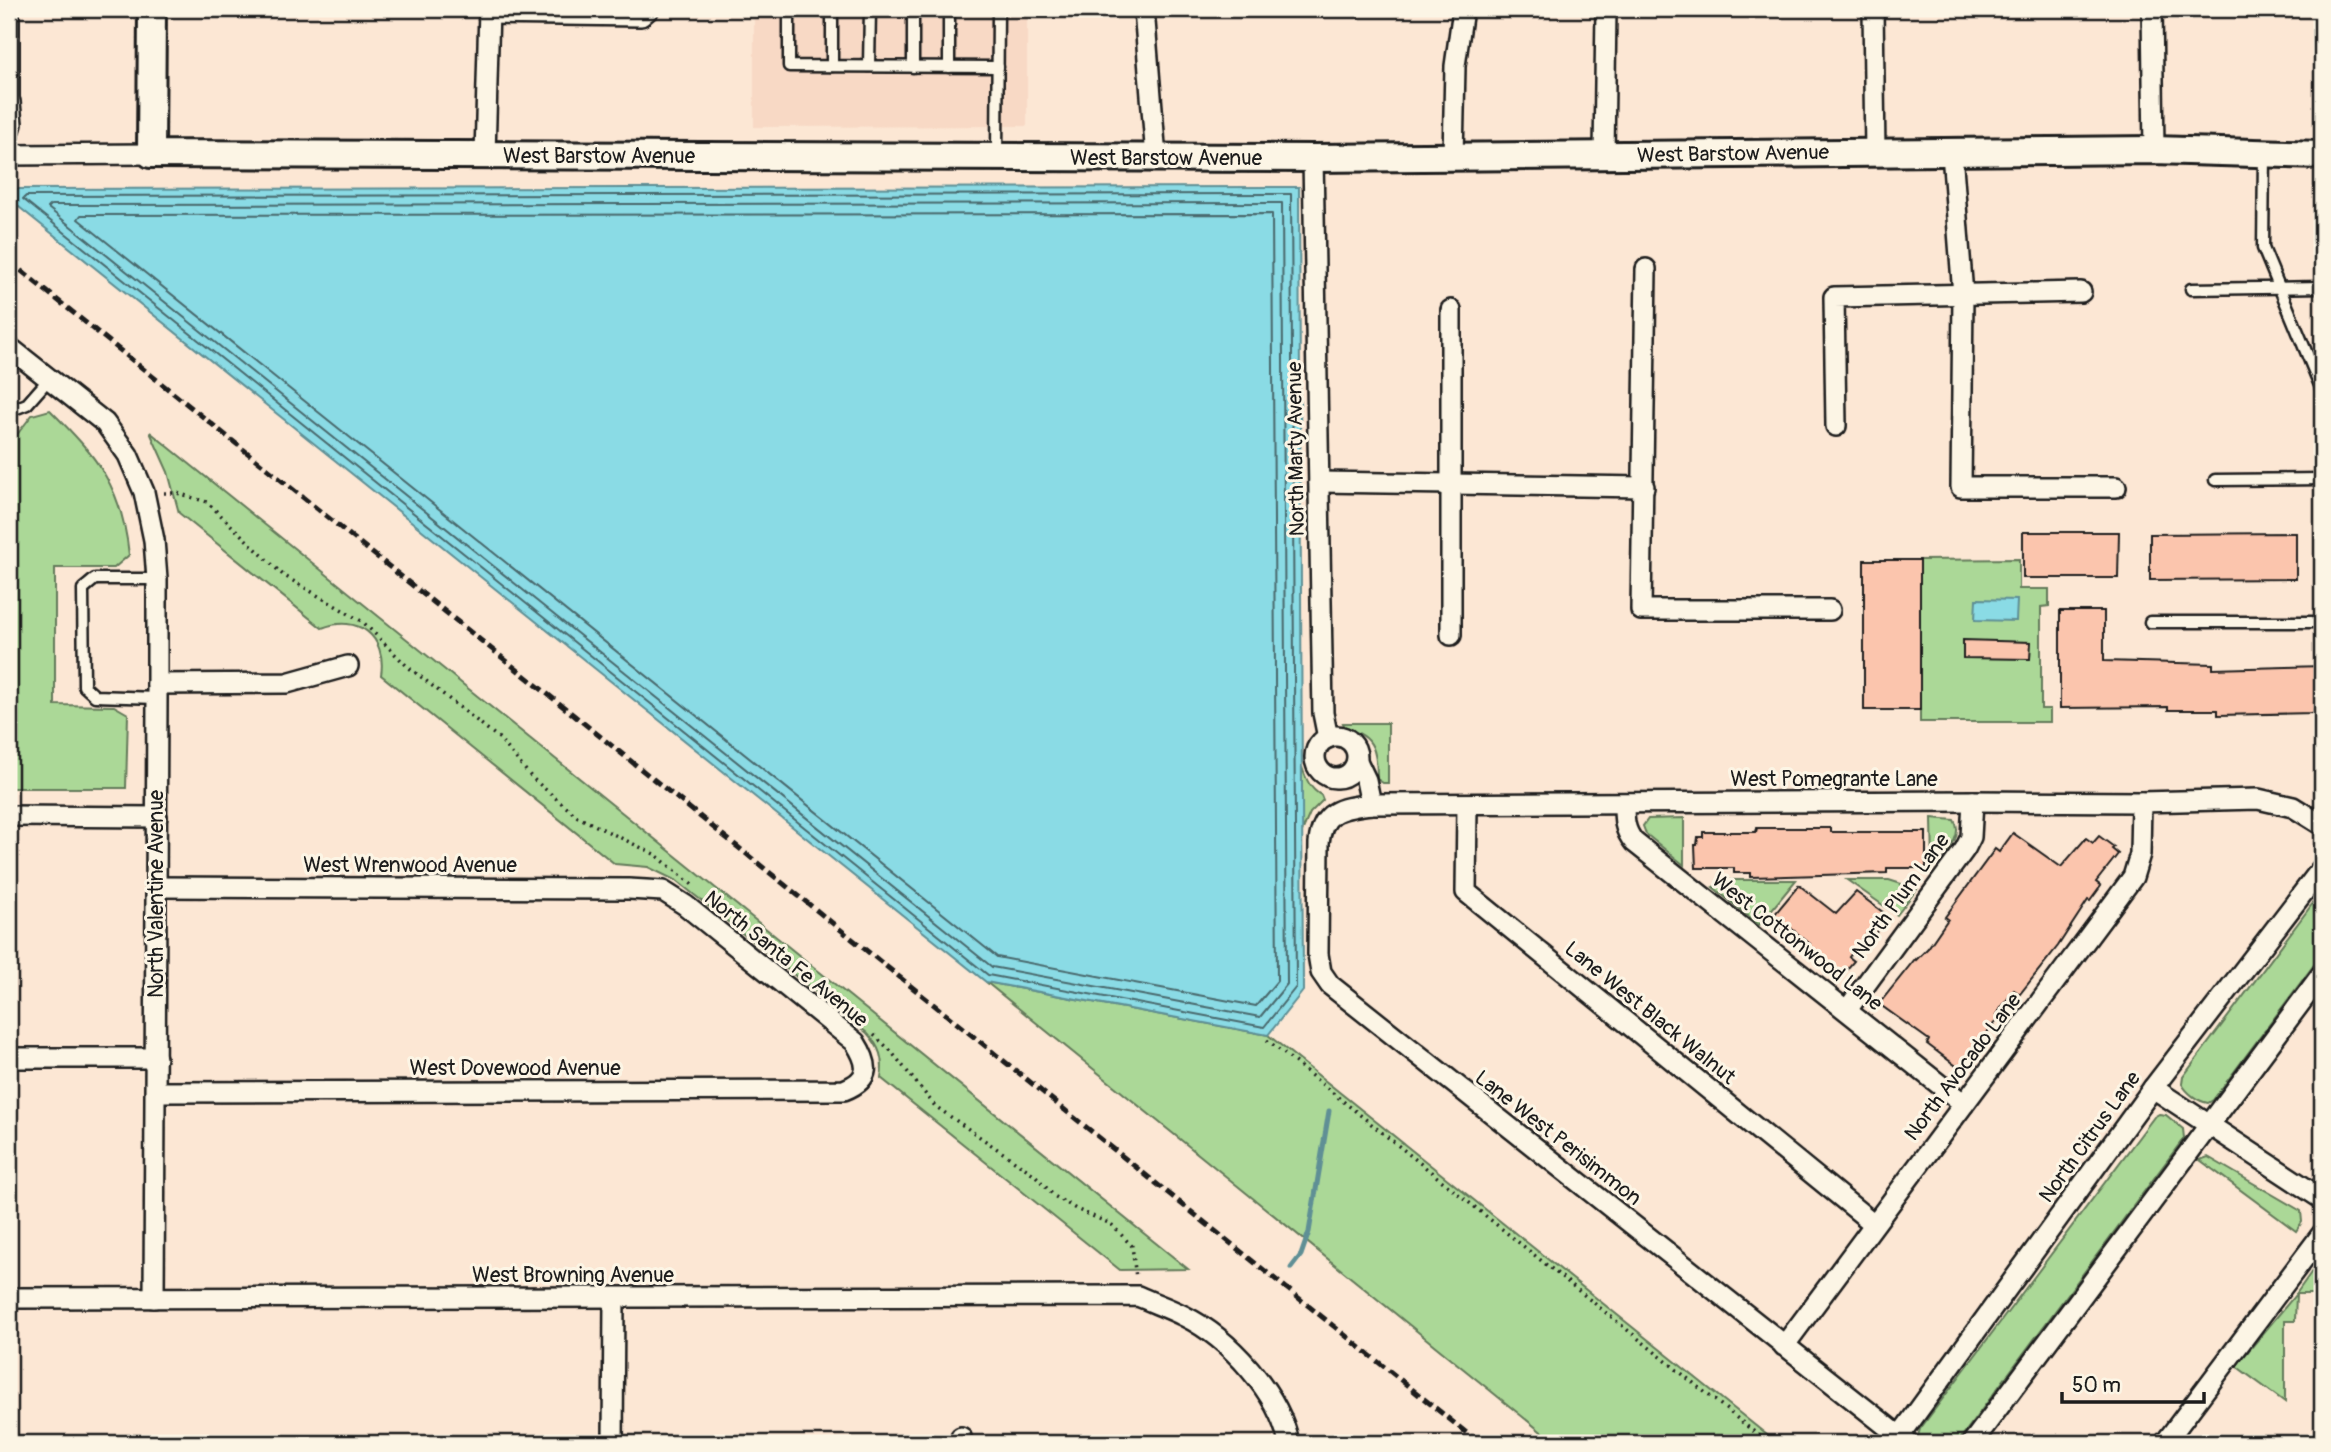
<svg xmlns="http://www.w3.org/2000/svg" width="2331" height="1452" font-family="Pangolin,sans-serif">
  <style>
    .built { fill: #f8d9c5 }
    .green { fill: #abd897; stroke: #647a5a; stroke-width: 2 }
    .water { fill: #8adbe5; stroke: #5e8f95; stroke-width: 2 }
    .lines { fill: none; stroke-linecap: round; stroke-linejoin: round }
    .shore { stroke: #48686c; stroke-width: 2 }
    .stream { stroke: #5e8f95; stroke-width: 5 }
    .building { fill: #fbc5ad; stroke: #1c1c1c; stroke-width: 2 }
    .lane-casing { stroke: #1c1c1c; stroke-width: 15 }
    .street-casing { stroke: #1c1c1c; stroke-width: 24 }
    .secondary-casing { stroke: #1c1c1c; stroke-width: 32 }
    .path { stroke: #1c1c1c; stroke-width: 3.5; stroke-dasharray: 2 5; stroke-linecap: butt }
    .lane { stroke: #fcf5e5; stroke-width: 10 }
    .street { stroke: #fcf5e5; stroke-width: 19 }
    .secondary { stroke: #fcf5e5; stroke-width: 26 }
    .rail { stroke: #1c1c1c; stroke-width: 5; stroke-dasharray: 10 5; stroke-linecap: butt }
    .labels { text-anchor: middle; dominant-baseline: central; stroke-width: 6; stroke-linejoin: round; paint-order: stroke }
    .street-label { font-size: 21px; fill: #1c1c1c; stroke: #fcf5e5 }
  </style>
  <rect width="100%" height="100%" fill="#fce7d4"/>
  <filter id="ink" filterUnits="userSpaceOnUse"><feTurbulence type="fractalNoise" baseFrequency=".0143" numOctaves="2"/><feDisplacementMap in="SourceGraphic" scale="14" xChannelSelector="R" yChannelSelector="G"/><feConvolveMatrix kernelMatrix="1 2 1 2 8 2 1 2 1" color-interpolation-filters="sRGB"/></filter>
  <g filter="url(#ink)">
    <path class="built" d="M754,9h273v117l-273,1z"/>
    <g class="green">
      <path d="M50,410c47,47 72,76 79,145l-15,13h-59v137l59,1 14,8 -2,74h-117v-343l23,-30z"/>
      <path d="M150,432l1038,837 -68,1 -239,-192c3,-19 -1,-31 -14,-45l-190,-152 -29,-14 -33,-3 -234,-189c6,-39 -23,-61 -59,-47l-143,-115 -11,-41z"/>
      <path d="M2019,559v30h30v17l-8,1v102h9v13h-130v-162z"/>
      <path d="M1343,723h45v60h-5l-6,-4c0,-26 -2,-44 -31,-50z"/>
      <path d="M1302,767c4,12 8,22 19,28l2,5 -13,13 -9,21z"/>
      <path d="M1684,818v47l-38,-31 -3,-8 5,-7z"/>
      <path d="M1932,818l22,2c11,17 -10,34 -21,47z"/>
      <path d="M1731,880h65l-37,45 -46,-38z"/>
      <path d="M1847,880h42l28,9 -20,26z"/>
      <path d="M2322,891v63l-109,146 -5,3c-11,-2 -21,-10 -26,-19l1,-7z"/>
      <path d="M986,982l282,53 509,408h-222z"/>
      <path d="M2159,1114l7,1 17,14 1,9 -227,305h-34l-5,-7 2,-7 234,-312z"/>
      <path d="M2208,1157l93,54 1,11 -6,9 -96,-71z"/>
      <path d="M2322,1257v37h-26l-1,27h-10v81l-49,-36 60,-72z"/>
    </g>
    <g class="water">
      <path d="M1299,187l4,804 -35,44 -282,-53 -977,-783v-10z"/>
      <path d="M1976,599l41,1 -1,21 -41,-1z"/>
    </g>
    <g class="lines">
      <g class="shore">
        <path d="M1291,194l5,793 -32,40 -276,-52 -965,-776 3,-3z"/>
        <path d="M1282,203l5,781 -27,33 -268,-50 -944,-759 3,-3z"/>
        <path d="M1272,214l5,767 -21,25 -259,-49 -919,-738 3,-4z"/>
      </g>
      <path class="stream" d="M1291,1268l10,-13 8,-23 20,-121"/>
    </g>
    <g class="building">
      <path d="M2023,532h96l-1,46h-95z"/>
      <path d="M2296,533v46l-146,1v-46z"/>
      <rect x="1864" y="560" width="56" height="150"/>
      <path d="M2060,611h44v50l109,3v5l109,-3v43h-8v4l-96,2v-5h-50v-3l-108,1z"/>
      <path d="M1963,640l68,2 -1,17 -67,-1z"/>
      <path d="M1757,828h74v4h95v36h-39v5l-137,4v-4h-16v-5h-38l-1,-23h2l1,-8h5v-5h53z"/>
      <path d="M2013,833l48,34 25,-29 7,5 6,-7 15,11 -2,2 6,5 -22,28 5,4 -11,15 -2,-1 -30,46 -38,48 -6,-4 -18,25 3,2 -40,51 -32,-24 2,-4 -50,-36 36,-45 1,1 12,-12 20,-29 -3,-2 50,-68 4,3z"/>
      <path d="M1799,885l37,29 20,-22 32,24 -15,21 -6,-4 -18,24 5,4 -11,13 -36,-26 3,-4 -22,-18 -5,6 -14,-11z"/>
    </g>
    <g class="lines">
      <defs>
        <g id="lane">
          <path d="M789,9v57l209,1"/>
          <path d="M832,66v-57"/>
          <path d="M869,66l1,-57"/>
          <path d="M913,67v-58"/>
          <path d="M949,67v-58"/>
          <path d="M2264,154l-1,94 59,142"/>
          <path d="M997,157l1,-148"/>
          <path d="M2191,289l131,-2"/>
          <path d="M9,411l18,-7 22,-25"/>
          <path d="M2215,480l107,-1"/>
          <path d="M157,579h-62l-12,10 1,97 11,10 62,2"/>
          <path d="M2150,622h172"/>
        </g>
        <g id="street">
          <path d="M1144,9l12,149"/>
          <path d="M1873,9l2,144"/>
          <path d="M2152,9l2,141"/>
          <path d="M489,14l152,2 8,-7"/>
          <path d="M9,102v-93"/>
          <path d="M9,133l3,-9 -2,-22"/>
          <path d="M1952,153l11,142 -2,192h155"/>
          <path d="M9,155l142,-1"/>
          <path d="M485,155l4,-146"/>
          <path d="M1604,155l2,-146"/>
          <path d="M1453,157l2,-91 8,-57"/>
          <path d="M1313,158l10,555 5,25"/>
          <path d="M1646,269l-5,341h189"/>
          <path d="M1451,310v325"/>
          <path d="M9,347l96,76 23,32 16,37 10,48 3,39v119l-3,600"/>
          <path d="M1836,426l-2,-129 247,-5"/>
          <path d="M1319,482l325,5"/>
          <path d="M157,684l130,-1 61,-17"/>
          <circle cx="1336" cy="757" r="21"/>
          <path d="M1357,761l9,19 5,24"/>
          <path d="M1624,804c0,15 0,26 10,38l330,262"/>
          <path d="M1467,805l-1,87 408,332"/>
          <path d="M9,816l148,1"/>
          <path d="M1847,1010l118,-161 6,-12 2,-36"/>
          <path d="M9,1058h147"/>
          <path d="M2153,1088l169,111"/>
          <path d="M156,1092l688,-2c28,-11 25,-26 11,-48l-170,-137 -22,-14 -34,-2 -473,-2"/>
          <path d="M9,1298l1129,-2c15,7 31,12 46,20 45,22 95,77 105,127"/>
          <path d="M1784,1346l349,-469 7,-23 1,-52"/>
          <path d="M961,1437v6"/>
          <path d="M1899,1437l254,-349 169,-220"/>
          <path d="M613,1443l1,-145"/>
          <path d="M1908,1443l-578,-458 -9,-13 -3,-18 1,-111c3,-34 24,-35 52,-39l602,-3 168,1 117,-3 35,8 29,18"/>
          <path d="M1972,1443l350,-469"/>
          <path d="M2165,1443l157,-209"/>
        </g>
        <path id="secondary" d="M152,9l-1,145 1162,4 841,-8 168,5"/>
      </defs>
      <use href="#lane" class="lane-casing"/>
      <use href="#street" class="street-casing"/>
      <use href="#secondary" class="secondary-casing"/>
      <g class="path">
        <path d="M164,493h13l30,9 76,73 80,47 44,44 93,73 32,39 46,39 78,38 39,32"/>
        <path d="M874,1035l16,15 45,56 100,69 19,21 22,13 35,15 21,22 4,32"/>
        <path d="M1267,1040l501,403"/>
      </g>
      <use href="#lane" class="lane"/>
      <use href="#street" class="street"/>
      <use href="#secondary" class="secondary"/>
      <path class="rail" d="M9,261l1470,1182"/>
    </g>
  </g>
  <g class="labels">
    <g class="street-label">
      <text transform="translate(1733 154) rotate(-1)">West Barstow Avenue</text>
      <text x="599" y="156">West Barstow Avenue</text>
      <text x="1166" y="158">West Barstow Avenue</text>
      <text transform="translate(1296 449) rotate(-91)">North Marty Avenue</text>
      <text x="1834" y="779">West Pomegrante Lane</text>
      <text x="410" y="865">West Wrenwood Avenue</text>
      <text transform="translate(156 894) rotate(-90)">North Valentine Avenue</text>
      <text transform="translate(1901 896) rotate(-54)">North Plum Lane</text>
      <text transform="translate(1797 942) rotate(38)">West Cottonwood Lane</text>
      <text transform="translate(786 959) rotate(39)">North Santa Fe Avenue</text>
      <text transform="translate(1650 1013) rotate(39)">Lane West Black Walnut</text>
      <text transform="translate(1963 1067) rotate(-53)">North Avocado Lane</text>
      <text x="515" y="1068">West Dovewood Avenue</text>
      <text transform="translate(2090 1137) rotate(-54)">North Citrus Lane</text>
      <text transform="translate(1558 1138) rotate(38)">Lane West Perisimmon</text>
      <text x="573" y="1275">West Browning Avenue</text>
    </g>
  </g>
  <rect width="2331" height="1452" fill="none" stroke="#fcf5e5" stroke-width="35"/>
  <rect x="18" y="18" width="2296" height="1417" fill="none" stroke="#1c1c1c" stroke-width="2.5" filter="url(#ink)"/>
  <path d="M2062 1392v10h142v-10" fill="none" stroke="#1c1c1c" stroke-width="3.5"/>
  <text x="2072" y="1392" font-size="21" fill="#1c1c1c" stroke="#fcf5e5" stroke-width="5" paint-order="stroke">50 m</text>
</svg>
